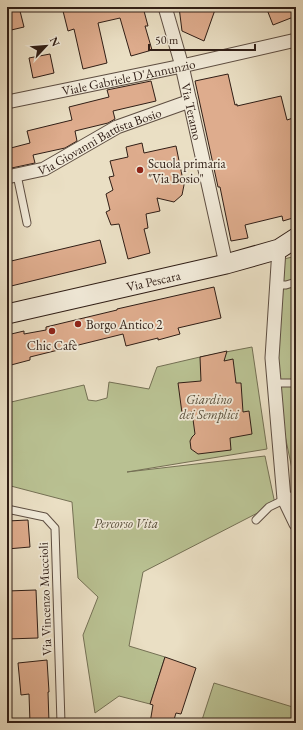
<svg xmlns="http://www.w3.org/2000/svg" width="303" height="730" font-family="'EB Garamond',serif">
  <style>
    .green { fill: #b9c192; stroke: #747054 }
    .building { fill: #deac8d; stroke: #301e16 }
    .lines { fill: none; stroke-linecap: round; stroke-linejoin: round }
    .lane-casing { stroke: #5e4e42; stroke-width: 9 }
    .street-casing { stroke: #5e4e42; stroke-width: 15 }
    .secondary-casing { stroke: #301e16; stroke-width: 21 }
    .lane { stroke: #f1ead9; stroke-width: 7 }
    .street { stroke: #f1ead9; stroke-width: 13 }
    .secondary { stroke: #f1ead9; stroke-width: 19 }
    .poi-dot { fill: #8f2418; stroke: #f1ead9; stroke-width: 1.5 }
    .labels { text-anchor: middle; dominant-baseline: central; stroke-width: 3.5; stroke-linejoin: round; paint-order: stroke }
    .street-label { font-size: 13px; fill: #301e16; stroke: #f1ead9 }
    .poi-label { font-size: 13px; fill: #301e16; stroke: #f1ead9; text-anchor: start }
    .park-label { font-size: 13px; font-style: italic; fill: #594f3b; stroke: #f1ead9 }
  </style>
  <rect width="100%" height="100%" fill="#eadfc4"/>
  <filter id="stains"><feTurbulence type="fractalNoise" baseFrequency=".005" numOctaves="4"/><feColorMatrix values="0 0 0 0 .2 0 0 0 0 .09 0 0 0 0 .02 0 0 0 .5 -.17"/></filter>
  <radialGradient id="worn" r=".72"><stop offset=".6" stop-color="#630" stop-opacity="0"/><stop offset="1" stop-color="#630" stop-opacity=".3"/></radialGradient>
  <g class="green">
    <path d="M296,256v232l-22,-105 10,-124z"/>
    <path d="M252,347l15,102 -140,23 138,-16 10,48 -132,68 -14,74 36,11 -15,47 -31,-8 -24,17 -12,-78 15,-38 -20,-19 -6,-76 -65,-17v-82l77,-18 4,15 8,1 11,-3 2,-16 40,7 8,-22 43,-10z"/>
    <path d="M214,683l82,25v15h-95z"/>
  </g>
  <g class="building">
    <path d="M7,7h12l5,20 -17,4z"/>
    <path d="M62,7h83v4h-1l4,15h-3l7,24 -21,6 -11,-38 -22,5 9,40 -24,6 -9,-40 -6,2z"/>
    <path d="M179,7h37l-12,34 -22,-10z"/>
    <path d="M266,7h30v9l-23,9z"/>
    <path d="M50,54l4,19 -21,5 -4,-20z"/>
    <path d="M228,74l7,31 2,-1v2l44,-10 6,24 9,-3v100l-13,4 -1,-5 -37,9 3,13 -17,3 -11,-54h-2l-23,-106z"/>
    <path d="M151,81l5,20 -43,10 2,8 -7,4 -33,8 2,10 -12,7 -32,7 2,8 -28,6v-20l23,-6 -3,-12 45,-11 -3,-13 40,-10 -2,-7z"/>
    <path d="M142,143l2,10 32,-7 8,39 -2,10 -8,7 -17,-4 3,13 -14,3 2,14 -4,1 6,24 -22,6 -9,-35 -8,1 -5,-13 4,-2 -4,-16 7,-4 -4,-13 5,-1 -4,-15 18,-4 -2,-10z"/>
    <path d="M100,240l6,23 -99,24v-25z"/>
    <path d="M214,287l7,31 -43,10 2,6 -22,6v-2l-32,8 -3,-12 -93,23v3l-19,5 -1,-7 -3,1v-24l17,-4v3l22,-4v-3l71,-17v-1z"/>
    <path d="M227,351l-3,10 9,-2 3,24h5l2,29 6,-1 3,23 -22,4 1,12 -33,4 -7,-5 -1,-8 2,-4 3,-3 -3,-22 -10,1 -4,-30 23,-2 -1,-24z"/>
    <path d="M28,520l2,27 -23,2v-28z"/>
    <path d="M36,590l2,48 -31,1v-48z"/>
    <path d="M165,657l31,11 -15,46 -5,-1 -3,10h-23l3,-18 -3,-1z"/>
    <path d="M47,660l2,32h-1l1,31h-19l-1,-29 -8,1 -3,-32z"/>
  </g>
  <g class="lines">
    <defs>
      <g id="lane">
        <path d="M17,175l10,48"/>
        <path d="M276,285h10l10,-3"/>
        <path d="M274,383h22"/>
        <path d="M7,509l38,8 10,11 6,195"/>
        <path d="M256,520l13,-13 27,-13"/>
      </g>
      <g id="street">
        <path id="s1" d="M165,7l17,59 44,198"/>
        <path id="s2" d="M7,102l175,-36 114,-26"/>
        <path id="s3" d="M7,177l37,-8 73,-42 73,-26"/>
        <path d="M279,249l-7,109 12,141 12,25"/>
      </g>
      <g id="secondary">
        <path id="s4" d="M7,314l219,-50 53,-15 17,-11"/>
      </g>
    </defs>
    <use href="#lane" class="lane-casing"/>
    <use href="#street" class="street-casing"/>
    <use href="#secondary" class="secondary-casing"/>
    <use href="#lane" class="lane"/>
    <use href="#street" class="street"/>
    <use href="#secondary" class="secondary"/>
  </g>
  <g class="poi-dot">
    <circle cx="140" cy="170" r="4"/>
    <circle cx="78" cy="324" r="4"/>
    <circle cx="52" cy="331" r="4"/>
  </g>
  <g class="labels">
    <g class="street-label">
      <text stroke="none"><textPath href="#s2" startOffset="124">Viale Gabriele D'Annunzio</textPath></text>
      <text stroke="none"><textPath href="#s1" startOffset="108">Via Teramo</textPath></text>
      <text stroke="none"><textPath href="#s3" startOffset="100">Via Giovanni Battista Bosio</textPath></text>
      <text stroke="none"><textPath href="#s4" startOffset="150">Via Pescara</textPath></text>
      <text transform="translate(45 599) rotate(-92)">Via Vincenzo Muccioli</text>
    </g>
    <g class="poi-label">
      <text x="148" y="163">Scuola primaria<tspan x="148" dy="15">"Via Bosio"</tspan></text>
      <text x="86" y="324">Borgo Antico 2</text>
      <text x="52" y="345" text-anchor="middle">Chic Cafè</text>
    </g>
    <g class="park-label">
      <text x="209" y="399">Giardino<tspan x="209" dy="15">dei Semplici</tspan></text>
      <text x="126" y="523">Percorso Vita</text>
    </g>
  </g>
  <rect width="303" height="730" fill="none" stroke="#eadfc4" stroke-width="24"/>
  <rect x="8" y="8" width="287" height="714" fill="none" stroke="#301e16" stroke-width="2"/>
  <rect x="12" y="12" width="279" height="706" fill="none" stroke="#301e16"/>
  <g transform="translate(46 46) rotate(64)" stroke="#f1ead9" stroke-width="3" paint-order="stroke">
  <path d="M0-3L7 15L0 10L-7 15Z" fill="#301e16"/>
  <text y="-6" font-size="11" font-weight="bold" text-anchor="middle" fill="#301e16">N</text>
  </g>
  <path d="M149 44v6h106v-6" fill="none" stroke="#301e16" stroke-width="2"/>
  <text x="155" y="44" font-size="12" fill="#301e16" stroke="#f1ead9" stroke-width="3" paint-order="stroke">50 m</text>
  <rect width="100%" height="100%" filter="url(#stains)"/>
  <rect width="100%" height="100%" fill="url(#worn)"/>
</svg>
